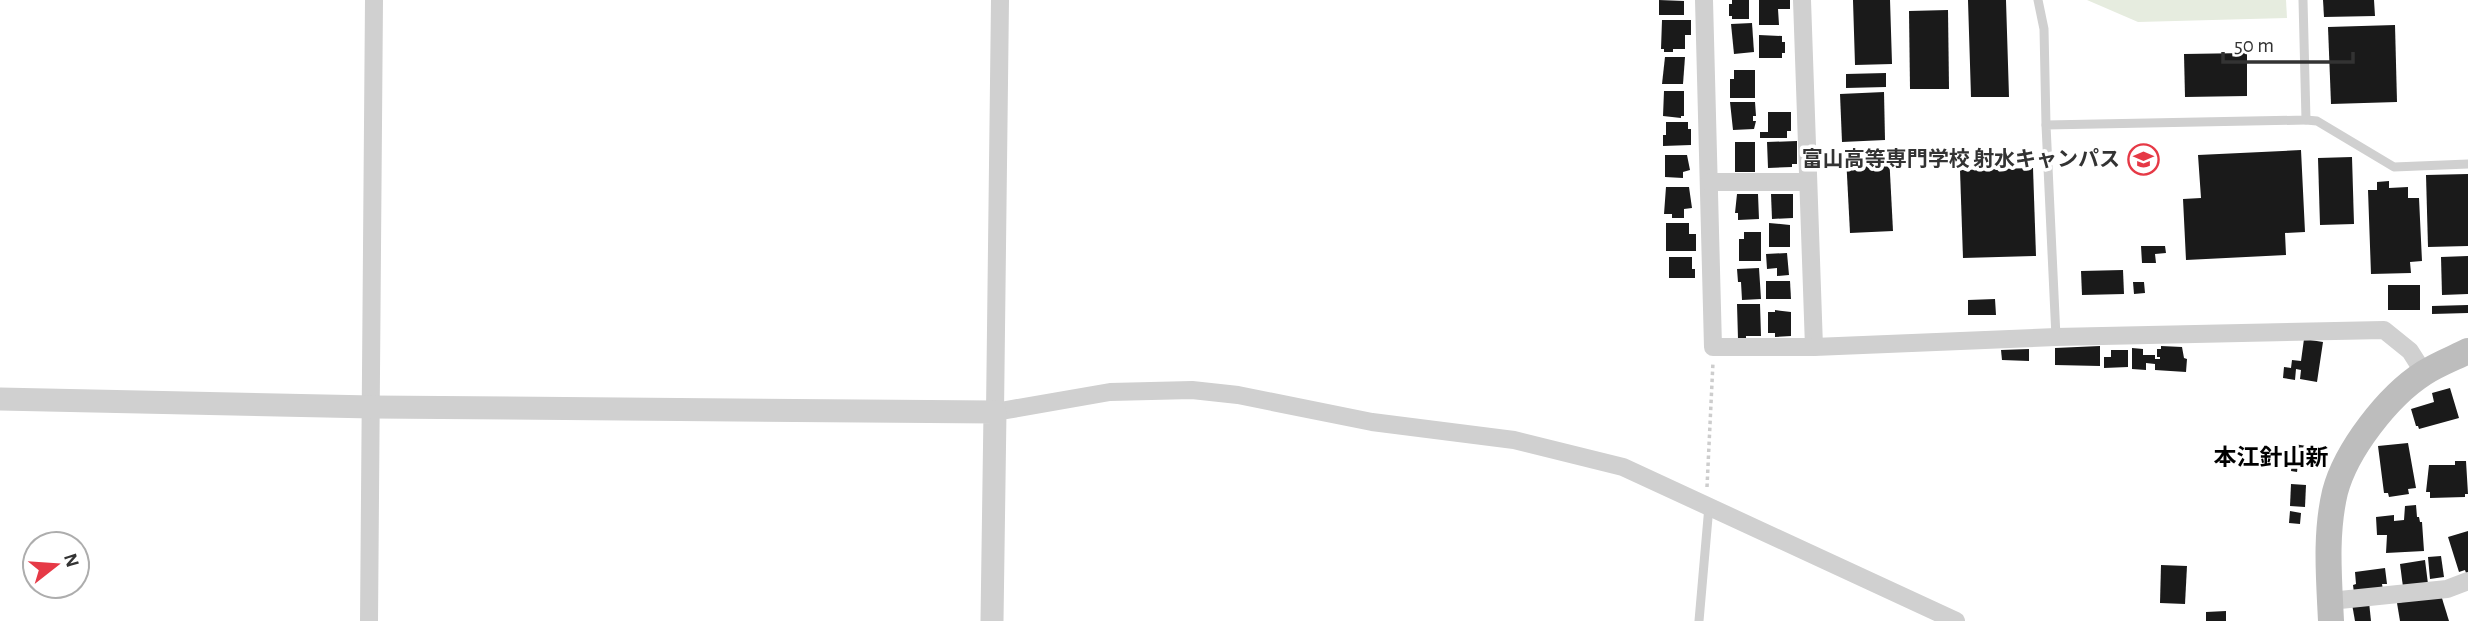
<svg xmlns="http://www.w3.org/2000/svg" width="2468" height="621" font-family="'Alegreya Sans','Noto Sans JP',sans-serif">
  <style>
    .green { fill: #e6ecdf }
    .building { fill: #1a1a1a }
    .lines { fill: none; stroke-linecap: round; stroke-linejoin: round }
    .path { stroke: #cdcdcd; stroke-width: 3.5; stroke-dasharray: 3.5 3.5; stroke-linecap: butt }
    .service { stroke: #d0d0d0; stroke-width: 9 }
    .minor { stroke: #d0d0d0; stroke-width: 18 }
    .tertiary { stroke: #d0d0d0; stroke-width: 23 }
    .secondary { stroke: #bdbdbd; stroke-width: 26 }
    .labels { text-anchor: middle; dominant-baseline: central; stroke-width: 7; stroke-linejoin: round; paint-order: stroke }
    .poi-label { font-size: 21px; font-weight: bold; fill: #333; stroke: #fff; text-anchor: end }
    .neighbourhood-label { font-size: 23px; font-weight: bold; fill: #000; stroke: #fff }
  </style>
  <rect width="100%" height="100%" fill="#fff"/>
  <path class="green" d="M2087,0h199l1,18 -149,4z"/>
  <g class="building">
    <path d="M1659,0l25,1v14h-25z"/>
    <path d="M1732,0h17v19h-17v-3h-3v-12h3z"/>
    <path d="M1759,0h31v9h-12l1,16h-20z"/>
    <path d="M1853,0h37l2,64 -37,1z"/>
    <path d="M1968,0h38l3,97h-38z"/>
    <path d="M2323,0h51l1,16 -51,1z"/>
    <path d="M1948,10l1,79h-39l-1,-78z"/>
    <path d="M1662,20h29v15h-6v14h-12v3h-9v-3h-3z"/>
    <path d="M1752,23l2,29 -20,2 -3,-30z"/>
    <path d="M2395,25l2,77 -66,2 -3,-77z"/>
    <path d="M1759,35l23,1v6h3v11h-3v5h-23z"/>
    <path d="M2247,53v43l-62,1 -1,-43z"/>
    <path d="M1665,57h20l-2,27h-21z"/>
    <path d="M1734,70h21v28h-25v-19h4z"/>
    <path d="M1886,73v14l-40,1v-14z"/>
    <path d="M1664,91h20v25h-3v2l-18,-2z"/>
    <path d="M1884,92l1,48 -43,2 -2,-48z"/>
    <path d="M1730,102h25l1,14h-3v5h3l-2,8 -21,1z"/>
    <path d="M1768,112h23v19h-4v7h-27v-6h8z"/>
    <path d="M1666,122h22v7h3v16l-28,1v-11h3z"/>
    <path d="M1797,141v23h-5v3l-24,1 -1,-26z"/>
    <rect x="1735" y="142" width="20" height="30"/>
    <path d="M2301,150l4,82 -20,1 1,22 -100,5 -3,-61 18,-1 -3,-43z"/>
    <path d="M1889,154l4,77 -43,2 -4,-77z"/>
    <path d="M1665,155h22l3,15 -7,2v6l-18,-1z"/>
    <path d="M2352,157l2,67 -34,1 -2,-67z"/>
    <path d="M2033,168l3,88 -73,2 -3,-88z"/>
    <path d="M2468,174v72l-40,1 -2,-72z"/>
    <path d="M2389,181v7l19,-1v11h11l3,63 -12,1 1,11 -40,1 -3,-84h9v-8z"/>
    <path d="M1666,187h23l3,21 -8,1v9h-12v-4h-8z"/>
    <path d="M1737,194h21l1,25 -21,1v-7h-3z"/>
    <path d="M1771,194h22v24l-21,1z"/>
    <path d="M1666,223h23v11h7v17h-30z"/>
    <path d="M1769,223l21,2v22h-21z"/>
    <path d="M1744,232h17v29h-22v-22h5z"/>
    <path d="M2141,246h24l1,7 -11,1 1,9h-14z"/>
    <path d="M1787,253l2,22 -12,1v-8l-10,1 -1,-15z"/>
    <path d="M2468,256v38l-26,1 -1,-38z"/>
    <path d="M1669,257h23v12h3v9h-26z"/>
    <path d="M1759,268l2,31 -19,1 -1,-18h-3l-1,-13z"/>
    <path d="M2123,270l1,24 -42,1 -1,-24z"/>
    <path d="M1766,281h24l1,18h-25z"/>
    <path d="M2133,282h11l1,11 -11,1z"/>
    <rect x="2388" y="285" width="32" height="25"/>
    <path d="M1995,299l1,16h-28v-15z"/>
    <path d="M1737,304h23l1,32h-15v3h-8z"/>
    <path d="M2468,305v8l-36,1v-8z"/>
    <path d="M1775,310l16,2v24l-16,1v-4h-7v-21h7z"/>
    <path d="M2304,339l19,3 -6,40 -17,-3 1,-9 -5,-1 -1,11 -12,-2 1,-11 7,1 1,-8 9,1z"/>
    <path d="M2100,346v20l-45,-1v-17z"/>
    <path d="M2161,346l21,1 2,11 3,1 -1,13 -31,-2v-6l-9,-1v7l-14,-1v-21l11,1v6h12v4h5v-2h-3v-8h4z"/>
    <path d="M2029,349v12l-27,-1 -1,-10z"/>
    <path d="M2111,350h17v17l-24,1v-11h7z"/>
    <path d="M2450,388l9,30 -40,11 -1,-3h-2l-5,-17 23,-7 -2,-9z"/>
    <path d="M2408,443l8,45 -8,1 1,5 -20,3 -1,-4h-4l-6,-47z"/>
    <path d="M2294,444l25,4v9l-8,-1 -3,11 -10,-2 -1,7 -6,-1z"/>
    <path d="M2455,461h11l2,33h-3v3l-35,1v-6h-4l3,-27h26z"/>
    <path d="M2291,484l15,1 -1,22 -15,-1z"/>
    <path d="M2416,505l1,12h2l1,5h2l2,29 -38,2 1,-18h-10l-1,-18 18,-2v6l10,-1 1,-14z"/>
    <path d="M2290,511l11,2 -1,11 -11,-1z"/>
    <path d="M2468,531v45h-1l-2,-6 -6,2 -11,-35z"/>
    <path d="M2441,556l3,21 -14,2 -2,-22z"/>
    <path d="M2425,560l3,24 -25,3 -3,-23z"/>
    <path d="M2161,565l26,1 -2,38 -25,-1z"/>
    <path d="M2385,568l2,16h-5l1,6 -29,3 -1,-8 3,-1 -1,-12z"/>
    <path d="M2441,595l8,26h-49l-3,-18z"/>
    <path d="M2369,602l2,19h-16l-3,-17z"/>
    <path d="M2226,611v10h-20v-9z"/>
  </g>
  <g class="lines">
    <path class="path" d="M1707,487l6,-125"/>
    <g class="service">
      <path d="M2038,0l6,29 2,96"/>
      <path d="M2306,120l11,1 77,46 74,-3"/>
      <path d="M2056,337l-10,-212 260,-5 -3,-120"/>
      <path d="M1699,621l10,-115"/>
    </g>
    <g class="minor">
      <path d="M1000,0l-5,412 115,-20 82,-2 46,5 134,27 142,18 109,27 333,154"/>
      <path d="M1704,0l9,347h101l-12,-347"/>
      <path d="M1710,182h98"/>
      <path d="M1814,347l242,-10 328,-7 26,21 14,22"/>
      <path d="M2330,601l117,-12 21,-8"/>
      <path d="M369,621l5,-621"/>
    </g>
    <path class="tertiary" d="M0,399l372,8 623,5 -3,209"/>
    <path class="secondary" d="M2331,621c-2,-43 -6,-87 4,-129 11,-42 53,-96 89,-119 14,-9 30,-15 44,-22"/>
  </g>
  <defs>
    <symbol id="university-ring" viewBox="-11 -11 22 22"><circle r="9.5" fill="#fff" stroke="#e63946" stroke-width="1.5"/><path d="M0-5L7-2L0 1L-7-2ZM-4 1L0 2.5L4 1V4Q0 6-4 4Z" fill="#e63946"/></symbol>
  </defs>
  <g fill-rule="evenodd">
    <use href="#university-ring" x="2126" y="142" width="35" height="35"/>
  </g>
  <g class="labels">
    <g class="poi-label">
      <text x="2120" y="159">富山高等専門学校 射水キャンパス</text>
    </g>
    <g class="neighbourhood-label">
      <text x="2271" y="458">本江針山新</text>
    </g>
  </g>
  <g transform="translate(56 565) rotate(73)"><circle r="33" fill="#ffffff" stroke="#adadad" stroke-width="2"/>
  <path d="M0-5L12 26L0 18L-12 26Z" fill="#e63946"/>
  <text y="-10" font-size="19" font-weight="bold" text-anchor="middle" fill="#333333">N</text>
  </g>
  <path d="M2223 52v10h130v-10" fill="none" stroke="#333333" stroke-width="3.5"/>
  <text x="2234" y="52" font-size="21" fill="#333333" stroke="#ffffff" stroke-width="5" paint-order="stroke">50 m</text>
</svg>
